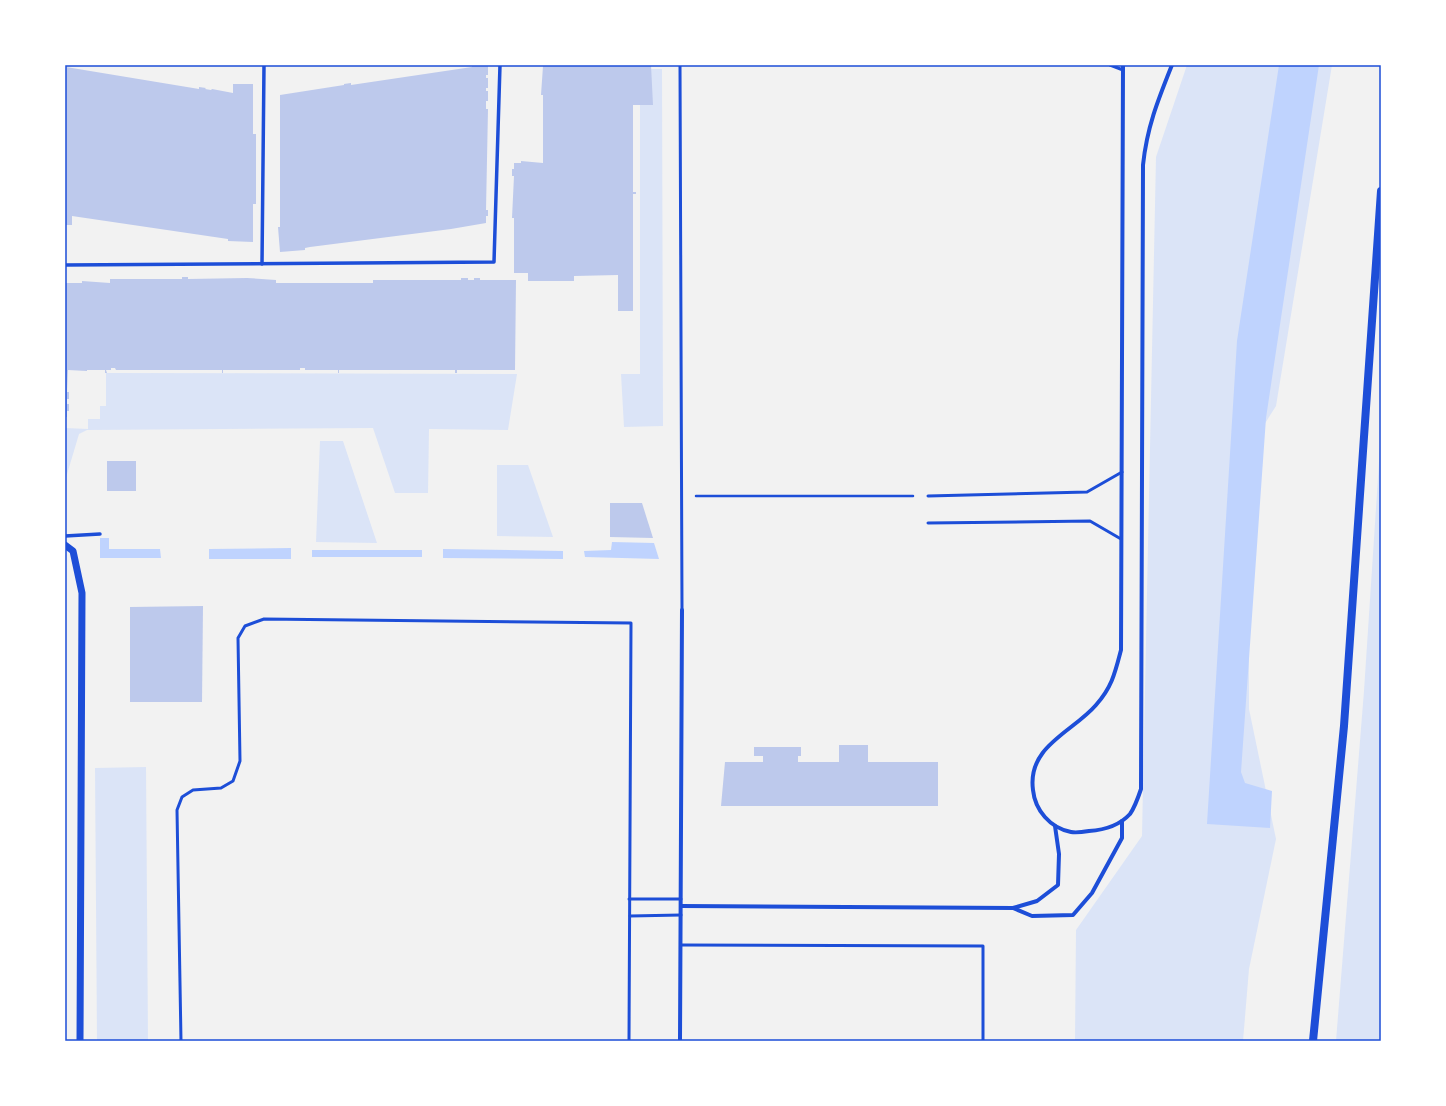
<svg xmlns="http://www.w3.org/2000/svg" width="1446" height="1106" font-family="'Source Sans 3',sans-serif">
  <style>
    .green { fill: #dbe4f7 }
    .water { fill: #bfd3fe }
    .building { fill: #bdc9ec }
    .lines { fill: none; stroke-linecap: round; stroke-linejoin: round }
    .path { stroke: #1d4ed8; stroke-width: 2.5 }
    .service { stroke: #1d4ed8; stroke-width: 3 }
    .pedestrian { stroke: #1d4ed8; stroke-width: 3.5 }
    .minor { stroke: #1d4ed8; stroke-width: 4 }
    .tertiary { stroke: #1d4ed8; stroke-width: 7 }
    .secondary { stroke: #1d4ed8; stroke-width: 8 }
    .neatline { fill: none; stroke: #1d4ed8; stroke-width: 1.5 }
  </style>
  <rect width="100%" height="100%" fill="#f2f2f2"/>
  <g class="green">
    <path d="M1187,65h145l-56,341 -27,43v260l27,130 -27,130 -6,72h-168l1,-111 66,-94 14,-679z"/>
    <path d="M640,69h22l1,357 -39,1 -3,-53h19z"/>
    <path d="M106,373l411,1 -9,56 -79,-1 -1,64h-33l-22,-65 -286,2 -8,4 -14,47v-53l23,1v-10h12v-13h6z"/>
    <path d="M1381,432v609h-45l28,-350z"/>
    <path d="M320,441h23l34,102 -61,-1z"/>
    <path d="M497,465h31l25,72 -56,-1z"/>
    <path d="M146,767l2,274h-51l-2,-273z"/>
  </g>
  <g class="water">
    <path d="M1279,65h40l-53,353 -25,354 4,11 27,8 -2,37 -63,-4 30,-483z"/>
    <path d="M100,538h9v11h51l1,9h-61z"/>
    <path d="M612,542l42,1 5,16 -74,-2 -1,-6 27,-1z"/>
    <path d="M291,548v11h-82v-10z"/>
    <path d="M443,549l120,2v8l-120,-1z"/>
    <rect x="312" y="550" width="110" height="7"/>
  </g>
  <g class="building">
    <path d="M472,65h16v10h-2v3h2v10h-2v3h2v10h-2v8h2l-2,101h2v6h-2v7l-35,6 -141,18 -5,1v2l-25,2 -2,-25h2v-132l64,-10v-1l7,-1v2l121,-18z"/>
    <path d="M651,65l2,40h-20v87h3v2h-3v117h-15v-36l-44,1v5h-46v-8h-14v-55h-2l2,-42h-2v-7h2v-6h7v-2l22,2v-68h-2l2,-29z"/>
    <path d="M66,67l133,22v-2l7,1 -1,1 6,1 1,-1 21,4v-9h20v50h3v70h-3v38l-25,-1v-2l-156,-23v9h-7z"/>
    <path d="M182,277h6v2l59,-1 29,2v3h97v-3h88v-2h7v2h6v-2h6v2h36l-1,90h-58v3h-2v-3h-116v3h-1v-3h-33v-2h-5v2h-77v3h-1v-3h-106l-1,-2h-4v2h-5l1,3h-2v-3h-18v1l-19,-1 -1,22h2v7h-2v5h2v7h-2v6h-2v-134h17v-2l28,2v-4h72z"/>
    <rect x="107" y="461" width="29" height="30"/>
    <path d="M610,503h32l11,35 -43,-1z"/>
    <path d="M203,606l-1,96h-72v-95z"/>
    <path d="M839,745h29v17h70v44h-217l4,-44h38v-6h-9v-9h47v9h-3v6h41z"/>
  </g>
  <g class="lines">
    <path class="path" d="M696,496h217"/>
    <g class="service">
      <path d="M680,65l2,545"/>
      <path d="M1110,65l13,5"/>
      <path d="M928,496l159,-4 35,-20"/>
      <path d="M928,523l162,-2 31,18"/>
      <path d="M629,899h52"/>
      <path d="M630,916l51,-1"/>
      <path d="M681,945l302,1v95"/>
      <path d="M181,1041l-4,-231 5,-13 11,-7 28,-2 12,-7 7,-20 -2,-123 7,-12 19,-7 367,4 -2,418"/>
    </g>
    <g class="pedestrian">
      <path d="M262,264l2,-199"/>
      <path d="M65,265l429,-3 6,-197"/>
      <path d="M65,536l35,-2"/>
    </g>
    <g class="minor">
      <path d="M1123,65l-2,585c-6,23 -9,37 -25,55 -23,27 -69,41 -63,85 2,20 17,38 38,42 5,1 12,0 18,-1 15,-1 30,-5 41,-17 5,-7 8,-16 11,-25l2,-624c4,-38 15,-65 29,-100"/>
      <path d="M681,906l332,2 24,-7 21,-16 1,-31 -4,-28"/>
      <path d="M1013,908l19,8 41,-1 19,-22 30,-55v-17"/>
      <path d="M680,1041l2,-431"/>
    </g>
    <path class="tertiary" d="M65,545l8,6 9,42 -2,448"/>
    <path class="secondary" d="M1313,1041l31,-315 37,-535"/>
  </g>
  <rect width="1446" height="1106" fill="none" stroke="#ffffff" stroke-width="132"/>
  <rect x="66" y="66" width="1314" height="974" class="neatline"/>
</svg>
